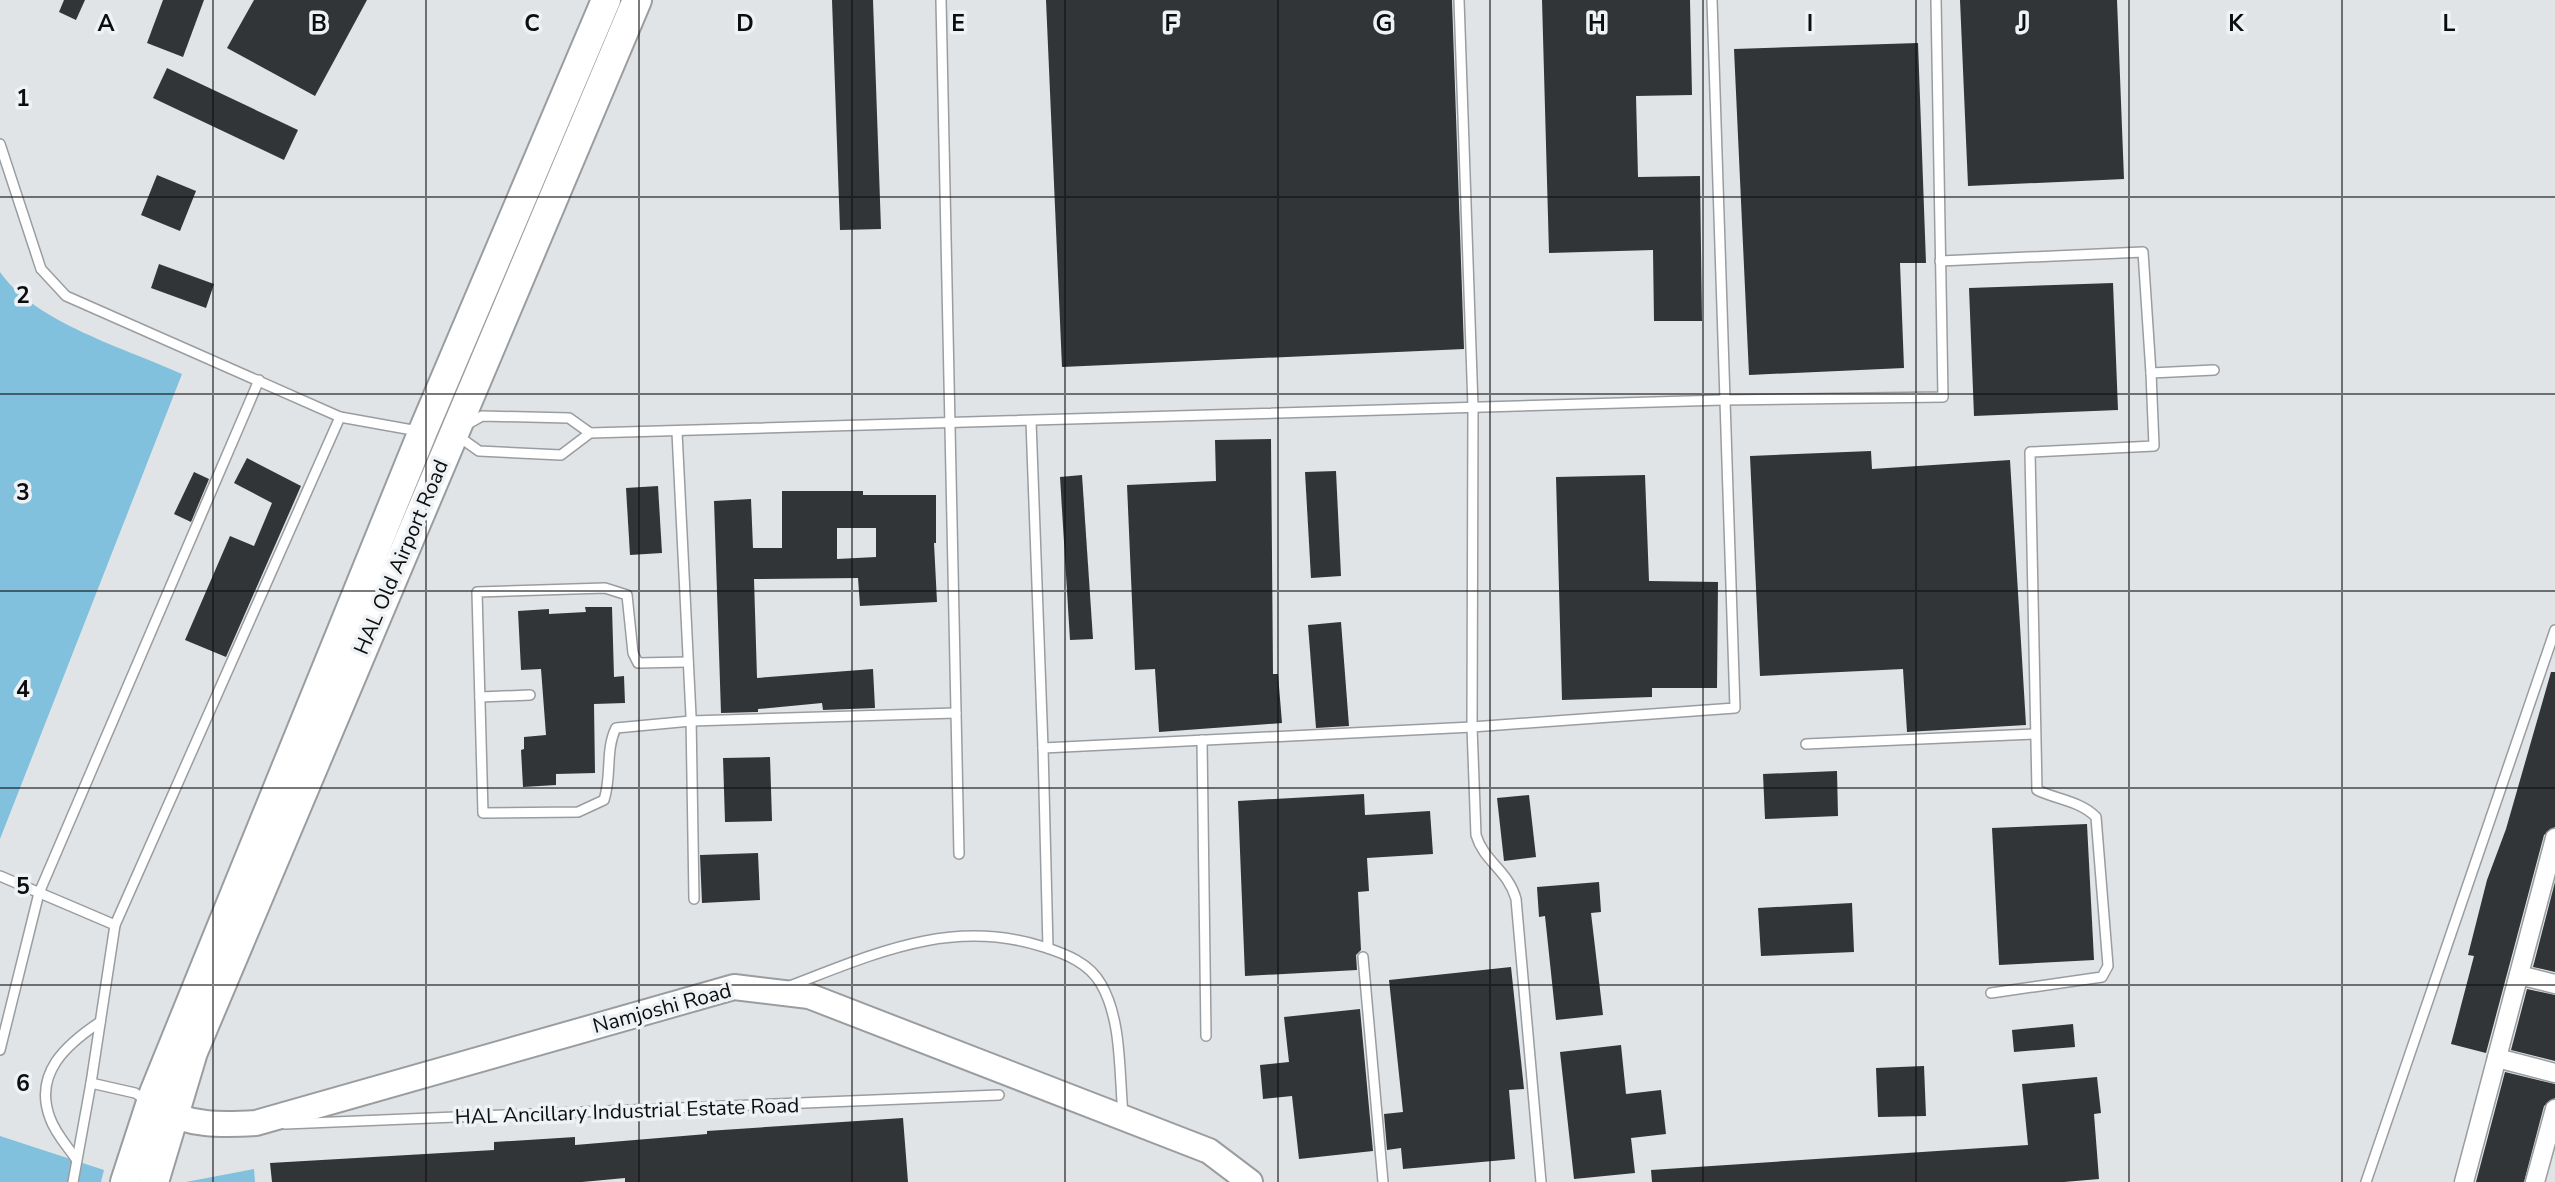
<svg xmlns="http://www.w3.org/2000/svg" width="2555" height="1182" font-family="'Nunito Sans',sans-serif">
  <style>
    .green { fill: #81c1de }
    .building { fill: #323537; fill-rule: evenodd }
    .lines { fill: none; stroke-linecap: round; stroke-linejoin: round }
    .service-casing { stroke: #9a9d9f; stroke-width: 12 }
    .minor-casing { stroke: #9a9d9f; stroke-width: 21 }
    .secondary-casing { stroke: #9a9d9f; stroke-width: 28 }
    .primary-casing { stroke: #9a9d9f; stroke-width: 32 }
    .service { stroke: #fff; stroke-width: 9 }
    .minor { stroke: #fff; stroke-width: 18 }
    .secondary { stroke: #fff; stroke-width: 24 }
    .primary { stroke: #fff; stroke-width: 28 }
    .grid { fill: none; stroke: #0c0d0e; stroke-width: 2; stroke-opacity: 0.55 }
    .labels { text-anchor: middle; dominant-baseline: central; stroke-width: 7; stroke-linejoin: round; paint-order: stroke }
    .street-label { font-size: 21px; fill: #0c0d0e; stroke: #eef2f4 }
    .grid-label { font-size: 23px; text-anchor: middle; font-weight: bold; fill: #0c0d0e; stroke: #eef2f4; stroke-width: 7; stroke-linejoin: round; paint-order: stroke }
  </style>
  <rect width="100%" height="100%" fill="#e0e4e6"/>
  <g class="green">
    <path d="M0,272c34,50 127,77 182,102l-182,465z"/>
    <path d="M0,1136l104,34 -3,12h-101z"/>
    <path d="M254,1169l1,13h-69z"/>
  </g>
  <g class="building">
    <path d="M64,0h21l-9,20 -17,-8z"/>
    <path d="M163,0h41l-21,57 -36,-14z"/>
    <path d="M254,0h113l-52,96 -88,-48z"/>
    <path d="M832,0h41l8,229 -41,1z"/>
    <path d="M1046,0h406l12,349 -402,18z"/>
    <path d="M1542,0h148l2,95 -56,1 2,81 62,-1 2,145h-48l-1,-71 -104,3z"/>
    <path d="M1960,0h157l7,179 -156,7z"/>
    <path d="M1918,43l8,220h-26l4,105 -155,7 -15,-326z"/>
    <path d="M167,68l131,62 -14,30 -131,-62z"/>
    <path d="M157,175l39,16 -16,40 -39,-16z"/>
    <path d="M159,264l55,20 -8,24 -55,-20z"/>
    <path d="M2113,283l5,127 -144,6 -5,-128z"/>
    <path d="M1271,439l2,235h5l4,49 -123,9 -4,-63 -20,1 -8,-185 89,-4 -1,-41z"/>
    <path d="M1871,451l1,18 138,-9 16,265 -119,7 -4,-63 -143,7 -10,-220z"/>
    <path d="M247,458l54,28 -75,171 -41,-17 45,-104 24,10 18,-43 -38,-20z"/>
    <path d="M1336,471l5,105 -30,2 -6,-106z"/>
    <path d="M194,472l15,7 -18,43 -17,-8z"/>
    <path d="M1082,475l11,164 -23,1 -10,-163z"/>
    <path d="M1645,475l4,106 69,1 -1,106h-65v9l-90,3 -6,-223z"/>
    <path d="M658,486l4,67 -32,2 -4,-67z"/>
    <path d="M782,491h81v4h73v48h-2l3,59 -77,4 -2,-28 -104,1 3,99 116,-9 2,39 -52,2 -1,-7 -64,6v3l-37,1 -7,-212 37,-2 2,49h29zM837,528h39v29l-39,2z"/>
    <path d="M585,607h27l2,70 10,-1 1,27 -31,1 1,69 -39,1v11l-33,2 -2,-37 3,-1v-12l22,-2 -5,-66 -20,1 -3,-59 31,-2v5l37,-2z"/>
    <path d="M1341,622l8,104 -33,2 -8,-103z"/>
    <path d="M2551,672h4v155l-11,8 -58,218 -35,-9 23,-88 -6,-1 19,-75 19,-51z"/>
    <path d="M770,757l2,64 -47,1 -2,-64z"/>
    <path d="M1837,771l1,45 -73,3 -2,-45z"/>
    <path d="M1364,794l1,21 65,-4 3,43 -66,4 2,33 -11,1 3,58 -5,5 1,15 -112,6 -7,-175z"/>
    <path d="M1529,795l7,62 -32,4 -7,-63z"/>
    <path d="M2087,824l7,136 -95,5 -7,-137z"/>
    <path d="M758,853l2,47 -58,3 -2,-48z"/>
    <path d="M1599,882l2,30 -10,1 12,102 -47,5 -11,-104 -6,1 -2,-30z"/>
    <path d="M2555,882v90l-22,-5z"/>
    <path d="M1852,903l2,49 -93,4 -3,-48z"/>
    <path d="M1511,967l13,122 -15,1 6,69 -112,10 -2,-21 -14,2 -3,-36 19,-2 -14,-132z"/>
    <path d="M2527,989l28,6v66l-44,-11z"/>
    <path d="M1360,1009l13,142 -74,8 -7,-63 -29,3 -3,-34 29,-3 -5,-45z"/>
    <path d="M2073,1024l2,23 -61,5 -2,-22z"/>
    <path d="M1621,1045l5,49 35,-4 5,44 -35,4 4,35 -61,6 -14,-127z"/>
    <path d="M1924,1066l2,50 -48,1 -2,-49z"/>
    <path d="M2505,1072l50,12v14l-11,8 -20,76h-48z"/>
    <path d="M2097,1077l4,36 -7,1 5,65 -35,3h-412l-1,-12 377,-25 -6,-61z"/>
    <path d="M903,1118l5,64h-283v-4l-43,4h-310l-2,-19 224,-13v-8l81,-5v8l132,-11v-3z"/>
  </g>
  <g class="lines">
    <defs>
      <g id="service">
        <path d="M941,0l18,854"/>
        <path d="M1459,0l14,407 -1,320 4,108c8,27 32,35 40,64l25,283"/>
        <path d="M0,144l41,125 25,27 274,121 78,14"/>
        <path d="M1940,261l203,-9 8,121 63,-3"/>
        <path d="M1031,421l12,327 429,-21 263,-19 -23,-708"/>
        <path d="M466,425l16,-9 87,2 21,15"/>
        <path d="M677,432l14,284 3,183"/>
        <path d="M458,436l21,15 82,4 29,-22 1133,-33 220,-3 -7,-397"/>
        <path d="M688,662l-50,1 -5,-10 -6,-58 -22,-7 -128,4 6,221 95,-1 26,-12c8,-24 1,-50 12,-72l75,-7 265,-8"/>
        <path d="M480,697l50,-2"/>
        <path d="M1202,740l4,296"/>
        <path d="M1806,744l228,-10"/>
        <path d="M1043,748l5,200"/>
        <path d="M0,876l115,49 -24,158 44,10 11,7"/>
        <path d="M115,925l225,-508"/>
        <path d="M1363,957l20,225"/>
        <path d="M787,987c87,-33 164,-70 257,-40 22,7 45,16 57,37 21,36 18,89 22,130"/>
        <path d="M1991,993l111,-16 6,-11 -12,-149c-16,-16 -38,-17 -59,-27l-7,-338 124,-6 -3,-73"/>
        <path d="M0,1050l39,-157 220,-513"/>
        <path d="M285,1124l714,-29"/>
        <path d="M76,1159c-8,-12 -21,-26 -26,-41 -17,-45 17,-74 50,-96"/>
        <path d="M73,1182l18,-99"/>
        <path d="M2366,1182l189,-552"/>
      </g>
      <g id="minor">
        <path d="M2519,975l36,9"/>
        <path d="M2497,1058l58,15"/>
        <path d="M2464,1182l91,-344"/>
        <path d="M2535,1182l20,-73"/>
      </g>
      <path id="secondary" d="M159,1108c29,18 63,17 97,15l478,-136 75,9 400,155 41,31"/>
      <g id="primary">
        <path d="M125,1182l29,-89 269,-662 183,-431"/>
        <path d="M154,1182l39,-130 444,-1052"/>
      </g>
    </defs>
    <use href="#service" class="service-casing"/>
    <use href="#minor" class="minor-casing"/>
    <use href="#secondary" class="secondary-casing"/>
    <use href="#primary" class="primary-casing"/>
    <use href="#service" class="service"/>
    <use href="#minor" class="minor"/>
    <use href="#secondary" class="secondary"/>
    <use href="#primary" class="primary"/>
  </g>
  <path class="grid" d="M213,0v1182M426,0v1182M639,0v1182M852,0v1182M1065,0v1182M1278,0v1182M1490,0v1182M1703,0v1182M1916,0v1182M2129,0v1182M2342,0v1182M0,197h2555M0,394h2555M0,591h2555M0,788h2555M0,985h2555"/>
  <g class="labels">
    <g class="street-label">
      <text transform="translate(401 557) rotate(-67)">HAL Old Airport Road</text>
      <text transform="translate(662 1008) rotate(-15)">Namjoshi Road</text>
      <text transform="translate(627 1111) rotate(-2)">HAL Ancillary Industrial Estate Road</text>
    </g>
  </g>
  <g class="grid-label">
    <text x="106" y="31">A</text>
    <text x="319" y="31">B</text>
    <text x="532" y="31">C</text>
    <text x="745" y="31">D</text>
    <text x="958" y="31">E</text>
    <text x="1171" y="31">F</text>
    <text x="1384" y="31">G</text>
    <text x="1597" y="31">H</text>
    <text x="1810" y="31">I</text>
    <text x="2023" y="31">J</text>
    <text x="2236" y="31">K</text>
    <text x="2449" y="31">L</text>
    <text x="23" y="106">1</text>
    <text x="23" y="303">2</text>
    <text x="23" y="500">3</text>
    <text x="23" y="697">4</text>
    <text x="23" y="894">5</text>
    <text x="23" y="1091">6</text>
  </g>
</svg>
